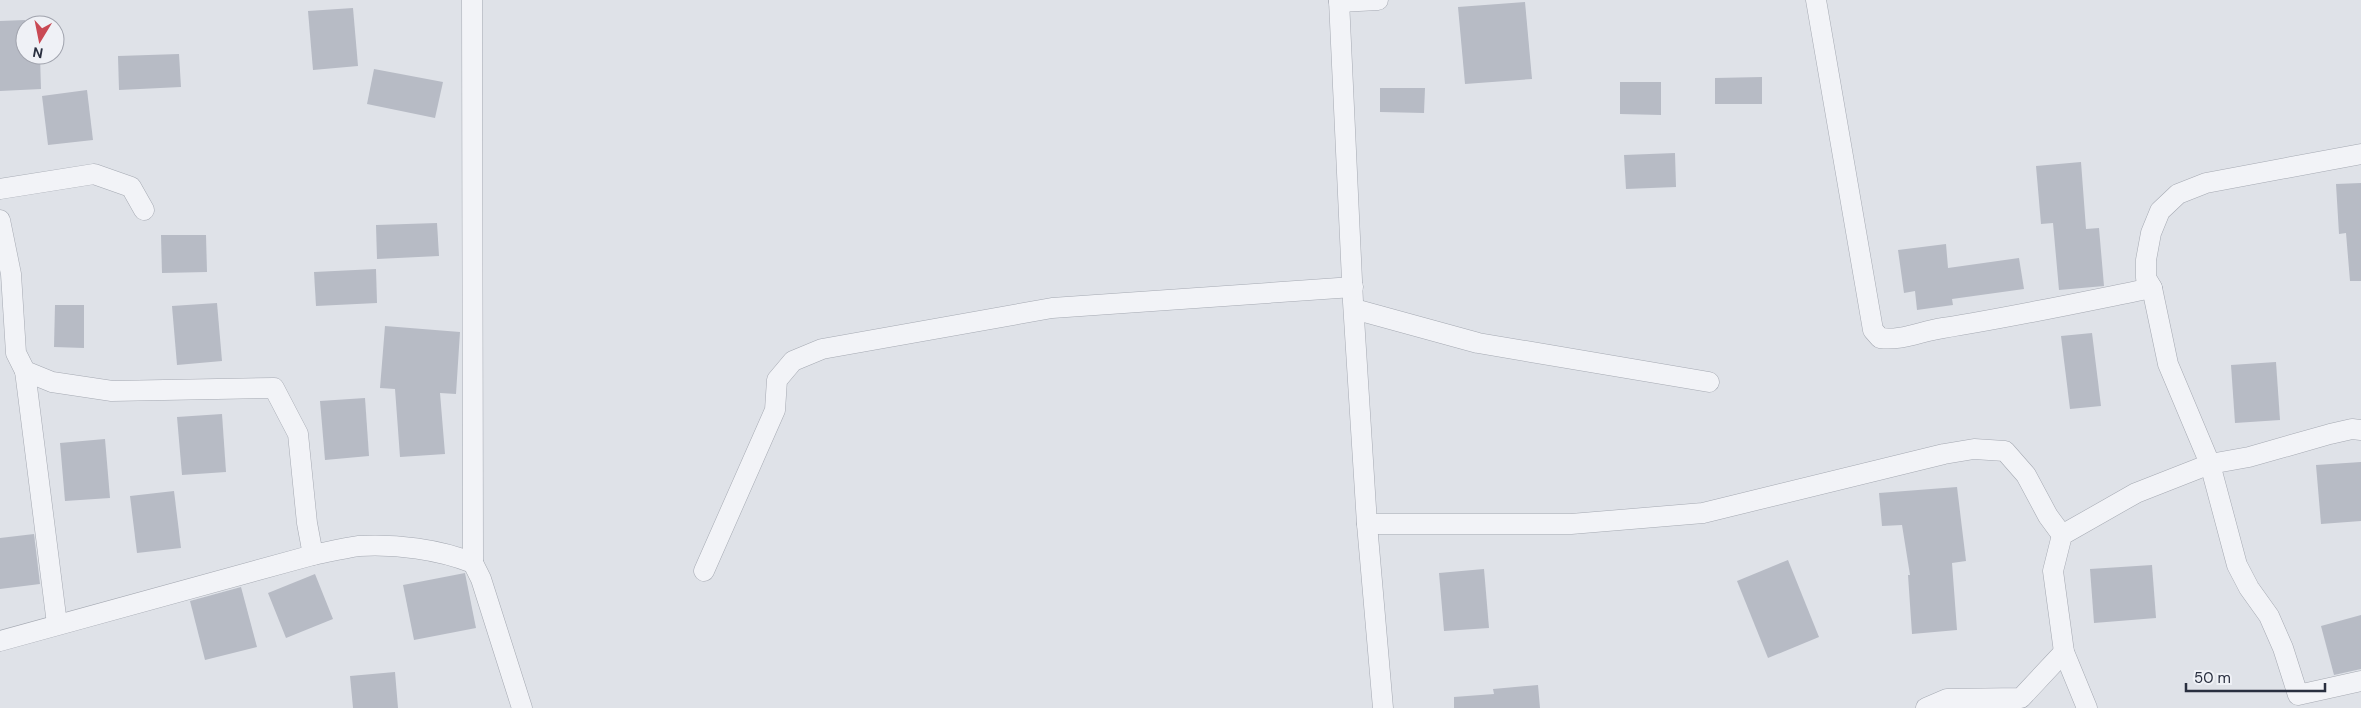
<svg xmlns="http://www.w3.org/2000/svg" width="2361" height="708" font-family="'DM Sans',sans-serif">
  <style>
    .building { fill: #b7bbc5 }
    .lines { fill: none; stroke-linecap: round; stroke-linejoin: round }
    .minor-casing { stroke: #a5a9b2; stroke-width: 21 }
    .minor { stroke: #f2f3f7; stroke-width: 20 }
  </style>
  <rect width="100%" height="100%" fill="#dfe2e8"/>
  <g class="building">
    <path d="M1525,2l7,77 -67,5 -7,-77z"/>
    <path d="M353,8l5,58 -45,4 -5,-59z"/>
    <path d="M25,20v36h15l1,33 -41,2v-70z"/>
    <path d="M179,54l2,33 -62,3 -1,-34z"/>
    <path d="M374,69l69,13 -8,36 -68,-14z"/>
    <path d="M1762,77v27h-47v-26z"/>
    <path d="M1620,82h41v33l-41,-1z"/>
    <path d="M1380,88h45l-1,25 -44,-1z"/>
    <path d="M87,90l6,50 -45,5 -6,-49z"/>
    <path d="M1675,153l1,34 -50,2 -2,-34z"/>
    <path d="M2081,162l5,67 13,-1 5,58 -45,4 -6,-67 -12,1 -5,-58z"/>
    <path d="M2361,183v98h-11l-4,-48 -7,1 -3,-50z"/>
    <path d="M437,223l2,33 -62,3 -1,-34z"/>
    <path d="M161,235h45l1,37 -45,1z"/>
    <path d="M1946,244l2,24 71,-10 5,31 -72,10 1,6 -36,5 -2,-19 -11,2 -6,-43z"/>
    <path d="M376,269l1,34 -61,3 -2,-34z"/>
    <path d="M217,303l5,58 -45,4 -5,-59z"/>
    <path d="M55,305h29v43l-30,-1z"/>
    <path d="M385,326l75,6 -4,62 -16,-1 5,61 -45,3 -5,-68 -15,-1z"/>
    <path d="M2092,333l9,73 -31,3 -9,-73z"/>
    <path d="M2276,362l4,58 -45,3 -4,-58z"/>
    <path d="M365,398l4,58 -44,4 -5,-59z"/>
    <path d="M222,414l4,58 -44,3 -5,-58z"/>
    <path d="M105,439l5,59 -45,3 -5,-58z"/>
    <path d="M2361,462v59l-40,3 -5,-59z"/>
    <path d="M1957,487l9,74 -14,2 5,67 -45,4 -4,-59h2l-8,-50 -20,1 -3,-33z"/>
    <path d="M174,491l7,57 -44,5 -7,-57z"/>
    <path d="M34,534l6,50 -40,5v-51z"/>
    <path d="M1788,560l31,77 -51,21 -31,-77z"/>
    <path d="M2152,565l4,53 -62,5 -4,-54z"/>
    <path d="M1484,569l5,59 -45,3 -5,-58z"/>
    <path d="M465,573l11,55 -62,12 -11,-55z"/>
    <path d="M315,574l18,45 -47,19 -18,-45z"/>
    <path d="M241,587l16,60 -52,13 -15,-59z"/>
    <path d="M2361,615v54l-27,6 -13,-49z"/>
    <path d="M395,672l3,36h-45l-3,-32z"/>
    <path d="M1538,685l2,23h-86v-11l40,-3 -1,-5z"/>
  </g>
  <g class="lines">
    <defs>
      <g id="minor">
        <path d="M472,0l1,563"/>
        <path d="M1339,0l14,302 14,222 16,184"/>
        <path d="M1816,0l57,330 7,8c22,3 41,-7 63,-10 70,-11 139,-26 209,-40"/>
        <path d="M1339,2l39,-2"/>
        <path d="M2361,154l-155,29 -28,11 -18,17 -9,22 -5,27v18l6,10 16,76 42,100 27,101 12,23 20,28 14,32 15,47 63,-14"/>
        <path d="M0,189l94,-15 37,13 13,23"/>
        <path d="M0,220l11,54 5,79 9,18 27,11 60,9 162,-3 24,46 9,89 6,32"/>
        <path d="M1354,309l124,34 231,39"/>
        <path d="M25,371l32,253"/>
        <path d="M1367,524h204l132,-11 241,-59 30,-5 31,2 21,24 22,41 14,19"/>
        <path d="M704,571l71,-161 2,-30 16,-19 29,-12 230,-41 301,-21"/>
        <path d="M0,641l313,-86c15,-3 31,-7 46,-9 37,-2 79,3 114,17l8,16 41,129"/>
        <path d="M1926,708l21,-9 74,-1 43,-46"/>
        <path d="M2087,708l-23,-56 -11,-81 9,-36 74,-42 74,-29 39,-7 81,-23 22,-5 9,1"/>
      </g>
    </defs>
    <use href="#minor" class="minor-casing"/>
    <use href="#minor" class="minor"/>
  </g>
  <g transform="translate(40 40) rotate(190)"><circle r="24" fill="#eff1f6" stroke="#a0a3ad"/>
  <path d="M0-4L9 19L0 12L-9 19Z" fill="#c94954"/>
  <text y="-8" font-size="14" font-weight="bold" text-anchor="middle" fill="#292f3f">N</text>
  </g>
  <path d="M2186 683v8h139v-8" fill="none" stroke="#292f3f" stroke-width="2.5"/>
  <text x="2194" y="683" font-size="15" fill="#292f3f" stroke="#eff1f6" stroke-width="4" paint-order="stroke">50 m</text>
</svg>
